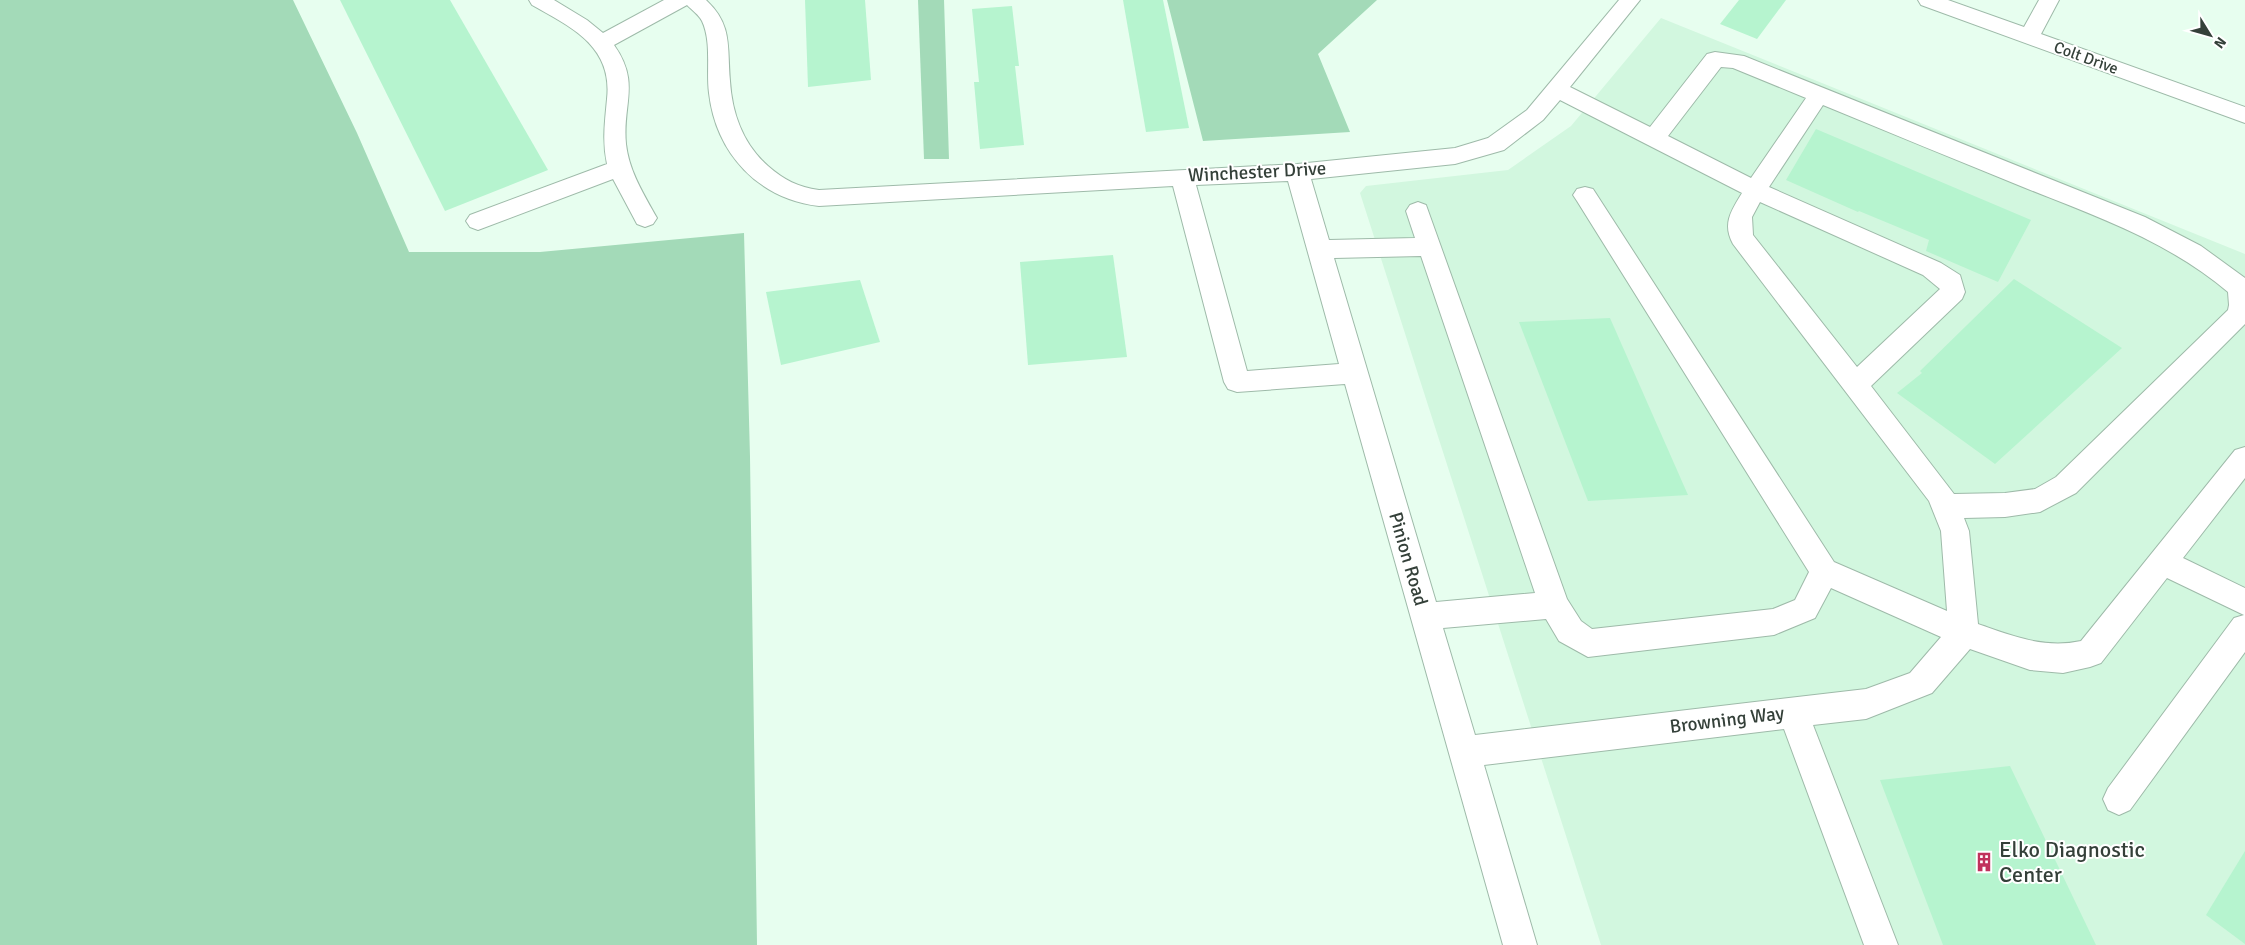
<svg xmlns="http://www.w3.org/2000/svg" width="2245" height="945" font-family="Signika,sans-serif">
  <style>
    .built { fill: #d2f7df }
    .green { fill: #a3dab8 }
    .building { fill: #b6f4cf }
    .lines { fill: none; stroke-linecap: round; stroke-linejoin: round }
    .minor-casing { stroke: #9ebaa9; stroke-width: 2 }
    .minor { fill: #fff; fill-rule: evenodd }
    .labels { text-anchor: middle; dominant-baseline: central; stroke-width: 4; stroke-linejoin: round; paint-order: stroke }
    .far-street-label { font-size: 16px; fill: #344039; stroke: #fff }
    .street-label { font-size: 19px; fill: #344039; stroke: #fff }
    .near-poi-label { font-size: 22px; fill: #344039; stroke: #fff; text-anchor: start }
  </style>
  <rect width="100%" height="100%" fill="#e7feef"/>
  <path class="built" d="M1661,18l584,236v691h-644l-241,-752 6,-7 142,-16 63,-44z"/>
  <g class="green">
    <path d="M0,0h293l64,133 52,119h131l204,-19 6,224 7,488h-757z"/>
    <path d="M918,0h26l5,159h-25z"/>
    <path d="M1167,0h210l-59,54 32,78 -147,9z"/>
  </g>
  <g class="building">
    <path d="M340,0h110l98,170 -103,41z"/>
    <path d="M805,0h60l6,80 -63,7z"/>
    <path d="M1123,0h40l26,128 -43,4z"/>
    <path d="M1739,0h47l-29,39 -37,-15z"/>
    <path d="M1012,6l7,60h-4l9,79 -44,4 -6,-67h5l-7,-73z"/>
    <path d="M1816,129l215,91 -33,62 -72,-31 3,-11 -70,-29 -1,1 -72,-32z"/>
    <path d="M1113,255l14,102 -99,8 -8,-103z"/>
    <path d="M2014,279l108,69 -127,116 -98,-71 25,-20 -2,-2z"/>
    <path d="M860,280l20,62 -99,23 -15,-73z"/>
    <path d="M1610,318l78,177 -100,6 -69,-179z"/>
    <path d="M2010,766l86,179h-153l-63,-165z"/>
    <path d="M2245,851v93l-39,-29z"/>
  </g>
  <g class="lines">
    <defs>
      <g id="minor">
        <path d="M529,0h25l33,20 16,13 61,-33h42c27,25 21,47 24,81 2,32 13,63 38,85 16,14 30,21 51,24l478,-26 158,-16 33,-10 39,-28 92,-110h21l-70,87 80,40 57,-73 8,-2 29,4 401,161 56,29 44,32v46l-169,169 -36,19 -35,5 -41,1 5,13 9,93c35,12 66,25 103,17l154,-191 10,-3v31l-62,80 62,30v64l-115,158 -11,5 -11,-5 -5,-11 5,-11 126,-170 10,-3 -77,-37 -66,85 -11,4 -27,6 -33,-3 -60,-21 -38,44 -66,26 -53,6 85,220h-34l-80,-216 -300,36 53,180h-34l-158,-561 -108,8 -9,-3 -4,-7 -51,-196 -354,20c-60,-7 -103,-52 -110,-113 -3,-22 3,-51 -7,-72 -3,-6 -10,-11 -15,-16l-73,40c27,38 8,59 12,99 3,27 18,51 31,74l-4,6 -8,3 -8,-3 -24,-45 -135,51 -8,-3 -4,-6 4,-6 137,-51c-5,-23 -2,-43 0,-65 6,-53 -36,-72 -75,-94zM1721,67l12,1 73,30 -55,80 -83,-42zM1560,100l182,93c-11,18 -20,31 -9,51l196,257 12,30 6,80 -113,-49 -241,-373 -8,-2 -8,2 -4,6 4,6 232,371 -14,28 -22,9 -181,20 -11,-8 -14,-22 -141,-394 -8,-3 -8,3 -4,6 9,27 -86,2 -18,-61 144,-15 49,-14 39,-30zM1823,105c67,28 134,55 200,82 72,29 145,54 205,105l1,13 -1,5 -172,167 -21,12 -30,4 -51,1 -83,-108 91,-87 3,-7 -5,-17 -19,-12 -172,-76zM1288,181l51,183 -92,7 -51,-186zM1760,202l163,73 17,14 -83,78 -104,-132 -1,-18zM1421,256l114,337 -99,9 -102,-344zM1831,588l110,49 -31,36 -44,16 -391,46 -32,-107 103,-9 13,22 29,16 186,-22 41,-17z"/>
        <path d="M1918,0h30l76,27 15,-27h20l-18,34 204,73v16l-324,-118z"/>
      </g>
    </defs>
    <use href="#minor" class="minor-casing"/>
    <use href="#minor" class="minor"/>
  </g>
  <defs>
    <symbol id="building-bare" viewBox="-9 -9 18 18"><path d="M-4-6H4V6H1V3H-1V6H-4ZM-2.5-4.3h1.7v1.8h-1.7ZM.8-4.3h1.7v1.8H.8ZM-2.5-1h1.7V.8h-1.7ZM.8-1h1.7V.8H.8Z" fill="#c0315c" stroke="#fff" stroke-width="2.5" paint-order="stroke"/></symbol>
  </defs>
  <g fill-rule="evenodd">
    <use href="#building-bare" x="1970" y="848" width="28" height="28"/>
  </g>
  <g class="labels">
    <g class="far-street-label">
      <text transform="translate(2086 58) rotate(20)">Colt Drive</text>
    </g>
    <g class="street-label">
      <text transform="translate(1257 172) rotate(-3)">Winchester Drive</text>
      <text transform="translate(1408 559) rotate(74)">Pinion Road</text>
      <text transform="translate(1727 720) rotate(-7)">Browning Way</text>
    </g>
    <g class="near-poi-label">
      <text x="1999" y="849">Elko Diagnostic<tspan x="1999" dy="25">Center</tspan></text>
    </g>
  </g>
  <g transform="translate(2210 35) rotate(127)" stroke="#ffffff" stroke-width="4" paint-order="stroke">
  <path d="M0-4L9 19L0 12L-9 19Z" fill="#344039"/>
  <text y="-8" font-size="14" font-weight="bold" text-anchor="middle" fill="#344039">N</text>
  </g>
</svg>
